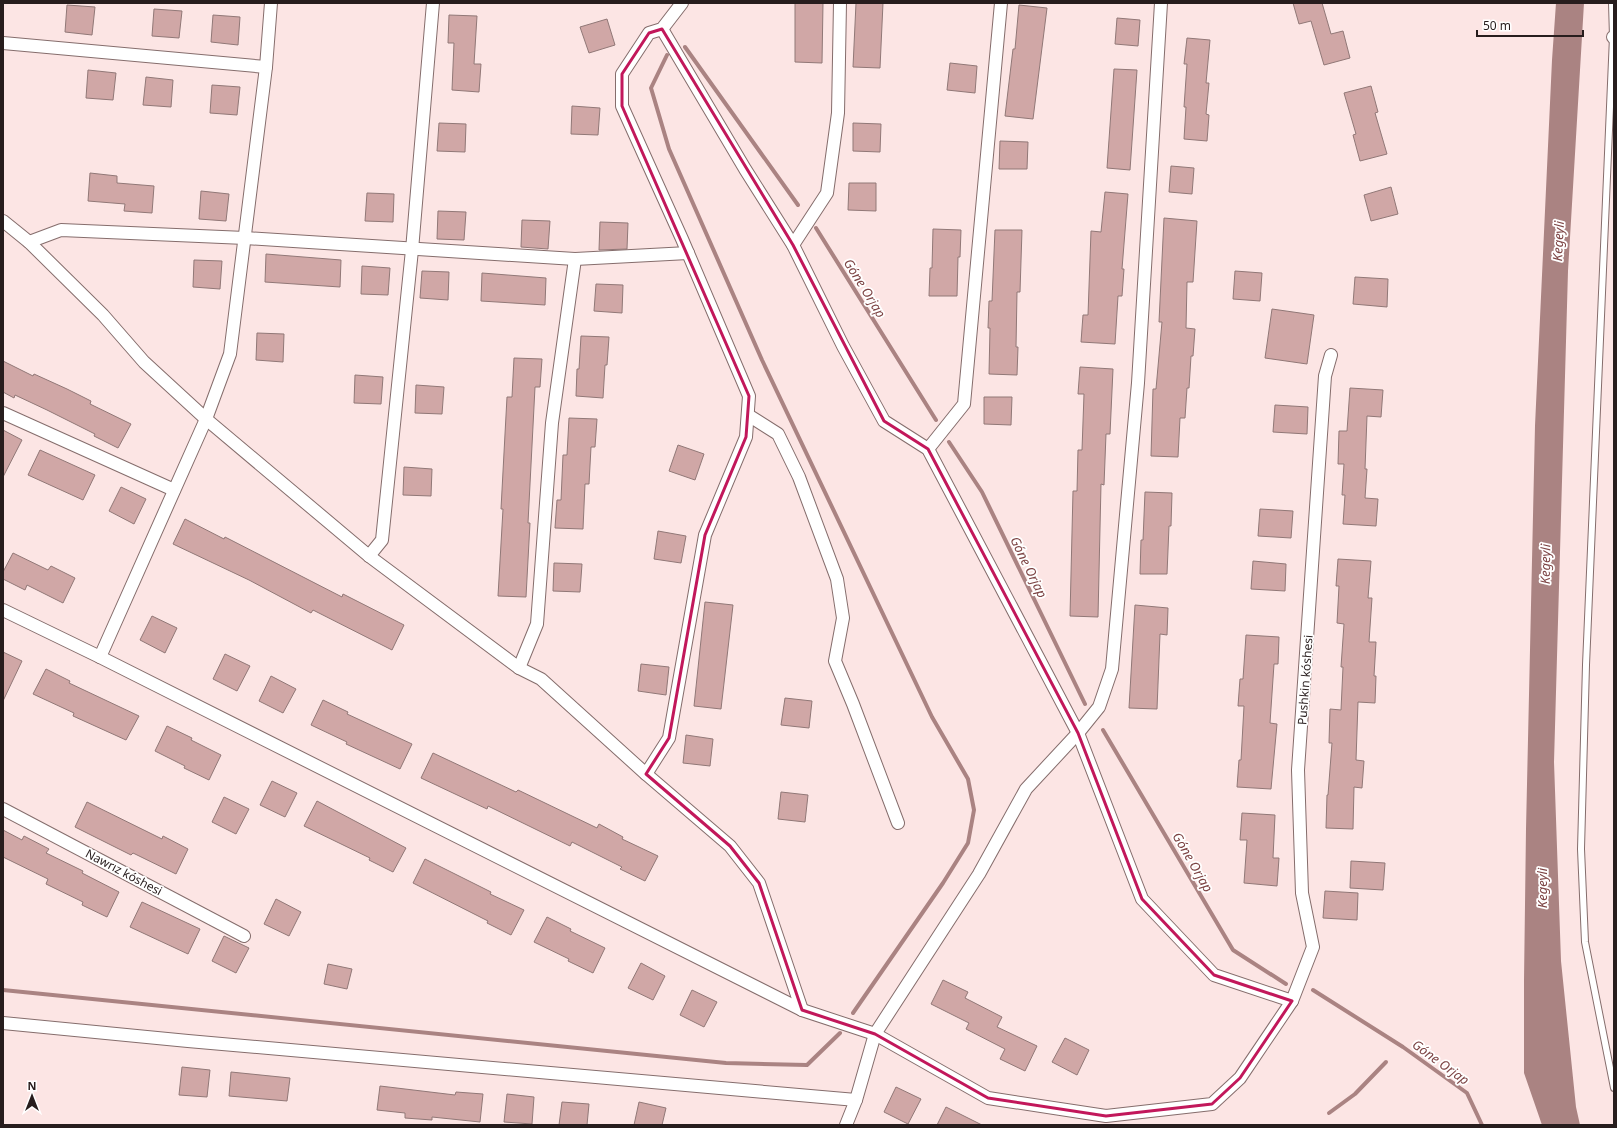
<svg xmlns="http://www.w3.org/2000/svg" width="1617" height="1128" font-family="'Noto Sans',sans-serif">
  <style>
    .water { fill: #aa8382 }
    .lines { fill: none; stroke-linecap: round; stroke-linejoin: round }
    .stream { stroke: #aa8382; stroke-width: 4 }
    .building { fill: #d0a7a6; stroke: #917877 }
    .service-casing { stroke: #856d6c; stroke-width: 8 }
    .minor-casing { stroke: #856d6c; stroke-width: 14 }
    .service { stroke: #fff; stroke-width: 6 }
    .minor { stroke: #fff; stroke-width: 12 }
    .marked { fill: none; stroke: #c2185b; stroke-width: 3; stroke-linejoin: round }
    .labels { text-anchor: middle; dominant-baseline: central; stroke-width: 3.5; stroke-linejoin: round; paint-order: stroke }
    .street-label { font-size: 12px; fill: #271d1d; stroke: #fff }
    .water-label { font-size: 13px; font-style: italic; fill: #7d4444; stroke: #fff }
  </style>
  <rect width="100%" height="100%" fill="#fce5e4"/>
  <path class="water" d="M1556,3h28l-16,268 -14,491 7,199 15,146 4,18h-38l-18,-52v-93l2,-151 9,-403 17,-366z"/>
  <g class="lines">
    <g class="stream">
      <path d="M685,47l113,158"/>
      <path d="M667,55l-16,33 18,61 93,211 170,357 36,62 6,31 -6,33 -25,40 -90,130"/>
      <path d="M816,228l120,192"/>
      <path d="M949,442l33,50 103,212"/>
      <path d="M1103,730l130,220 53,34"/>
      <path d="M3,990l723,73 81,2 33,-32"/>
      <path d="M1313,990l90,57 64,46 15,32"/>
      <path d="M1329,1113l26,-19 31,-32"/>
    </g>
  </g>
  <g class="building">
    <path d="M795,3h28l-1,60 -27,-1z"/>
    <path d="M856,3h27l-3,65 -27,-1z"/>
    <path d="M1293,3h29l9,31 12,-3 7,27 -26,7 -13,-44 -12,3z"/>
    <path d="M67,5l28,2 -3,28 -27,-3z"/>
    <path d="M1019,5l28,3 -14,111 -28,-3 8,-67h2z"/>
    <path d="M154,9l28,2 -3,27 -27,-2z"/>
    <path d="M213,15l27,2 -2,28 -27,-3z"/>
    <path d="M449,15l28,1 -3,48h7l-2,28 -27,-2 2,-47h-6z"/>
    <path d="M1117,18l23,2 -2,26 -23,-2z"/>
    <path d="M607,19l8,26 -26,8 -9,-26z"/>
    <path d="M1187,38l23,2 -4,43h3l-3,31 3,1 -2,26 -23,-2 2,-32h-2l3,-43h-3z"/>
    <path d="M950,63l27,3 -2,27 -28,-3z"/>
    <path d="M1114,69l23,1 -7,100 -23,-2z"/>
    <path d="M88,70l28,3 -3,27 -27,-2z"/>
    <path d="M146,77l27,3 -2,27 -28,-2z"/>
    <path d="M212,85l28,2 -3,28 -27,-2z"/>
    <path d="M1371,86l7,26 -3,1 12,41 -27,7 -7,-26 3,-1 -12,-41z"/>
    <path d="M572,106l28,2 -2,27 -27,-1z"/>
    <path d="M439,123l27,1 -1,28 -28,-1z"/>
    <path d="M853,123l28,1 -1,28 -27,-1z"/>
    <path d="M1000,141l28,1 -1,27h-28z"/>
    <path d="M1171,166l23,2 -2,26 -23,-2z"/>
    <path d="M90,173l27,3v7l37,3 -2,27 -28,-2 1,-7 -37,-3z"/>
    <path d="M849,183h27v28l-28,-1z"/>
    <path d="M1391,187l7,27 -27,7 -7,-26z"/>
    <path d="M201,191l28,3 -3,27 -27,-2z"/>
    <path d="M1105,192l23,2 -6,75h2l-2,27h-4l-3,48 -34,-2 2,-27h5l3,-84 10,1z"/>
    <path d="M367,193l27,1 -1,28 -28,-1z"/>
    <path d="M438,211l28,1 -2,28 -27,-1z"/>
    <path d="M1164,218l33,3 -4,61h-6l-1,46 9,1 -2,27h-2l-2,32h-2l-2,30h-5l-2,39 -27,-1 2,-67h3l6,-67h-3z"/>
    <path d="M522,220l28,1 -2,28 -27,-2z"/>
    <path d="M600,222l28,1 -1,26 -28,1z"/>
    <path d="M933,229l28,1 -1,27h-2l-1,39h-28l1,-28h2z"/>
    <path d="M995,230h27l-2,62h-3l-1,55h2l-1,28 -28,-1 1,-46h-2l1,-27h3z"/>
    <path d="M266,254l75,6 -1,27 -75,-5z"/>
    <path d="M194,260l28,1 -2,28 -27,-2z"/>
    <path d="M362,266l28,2 -2,27 -27,-1z"/>
    <path d="M422,271l27,1 -1,28 -28,-2z"/>
    <path d="M1235,271l27,2 -2,28 -27,-2z"/>
    <path d="M482,273l64,5 -1,27 -64,-4z"/>
    <path d="M1355,277l33,2 -1,28 -34,-3z"/>
    <path d="M596,284l27,1 -1,28 -28,-2z"/>
    <path d="M1272,309l42,6 -7,49 -42,-6z"/>
    <path d="M257,333l27,1 -1,28 -27,-2z"/>
    <path d="M581,336l28,1 -2,28h-2l-2,33 -27,-2 1,-27h2z"/>
    <path d="M514,358l28,1 -2,28h-5l-2,39 -5,97h2l-4,74 -28,-1 5,-87h-2l4,-75 2,-37h5z"/>
    <path d="M3,361l30,15 1,-2 33,15 24,12 -1,3 41,20 -13,24 -24,-12 1,-2 -48,-24 -32,-15 -1,3 -11,-6z"/>
    <path d="M1080,367l33,2 -3,65h-4l-2,51 -3,-1 -3,133 -28,-1 3,-125h4l1,-41h4l2,-56h-6z"/>
    <path d="M355,375l28,2 -2,27 -27,-1z"/>
    <path d="M416,385l28,2 -2,27 -27,-1z"/>
    <path d="M1350,388l33,2 -2,27 -14,-1 -2,53h2l-2,29 13,1 -2,27 -33,-2 2,-29h-3l2,-31h-6l1,-33h8z"/>
    <path d="M984,397h28l-1,28 -27,-1z"/>
    <path d="M1275,405l33,2 -1,27 -34,-2z"/>
    <path d="M569,418l28,1 -2,28h-4l-2,37h-4l-2,45 -28,-1 2,-28h4l2,-45h4z"/>
    <path d="M3,430l19,10 -19,37z"/>
    <path d="M678,445l26,9 -9,26 -26,-9z"/>
    <path d="M40,450l55,25 -12,25 -55,-25z"/>
    <path d="M404,467l28,2 -1,27 -28,-1z"/>
    <path d="M121,487l25,12 -12,25 -25,-13z"/>
    <path d="M1145,492l27,1 -1,33h-2l-2,48h-27l1,-34h2z"/>
    <path d="M1260,509l33,2 -2,27 -33,-2z"/>
    <path d="M185,519l39,20 1,-2 117,60 1,-3 61,31 -12,25 -79,-40 -2,3 -62,-33 -76,-36z"/>
    <path d="M658,531l28,5 -5,27 -27,-4z"/>
    <path d="M13,553l35,17 3,-4 24,12 -12,25 -36,-18 -2,5 -22,-11v-7z"/>
    <path d="M1338,559l33,2 -3,37h4l-3,44h7l-2,34h2l-1,27 -17,-1 -2,58 8,1 -2,27 -8,-1 -1,42 -27,-1 1,-33h1l4,-52h-3l1,-34 11,1 2,-43h-2l3,-43 -7,-1 2,-37h-3z"/>
    <path d="M1253,561l33,3 -1,27 -34,-2z"/>
    <path d="M554,563l28,1 -2,28 -27,-1z"/>
    <path d="M705,602l28,3 -12,104 -27,-3z"/>
    <path d="M1135,605l33,3 -1,27 -7,-1 -3,75 -28,-1z"/>
    <path d="M152,616l25,12 -12,25 -25,-13z"/>
    <path d="M1246,635l33,2 -1,27h-4l-4,59 7,1 -6,65 -34,-2 2,-27h2l3,-54h-6l2,-27h3z"/>
    <path d="M3,652l19,9 -19,40z"/>
    <path d="M225,654l25,12 -13,25 -24,-12z"/>
    <path d="M641,664l28,3 -3,28 -28,-4z"/>
    <path d="M46,669l24,12 -1,2 70,33 -13,24 -53,-24 1,-3 -41,-19z"/>
    <path d="M271,676l25,13 -13,24 -24,-12z"/>
    <path d="M785,698l27,3 -3,27 -28,-3z"/>
    <path d="M323,700l25,12 -1,2 65,30 -12,25 -54,-25 1,-2 -36,-17z"/>
    <path d="M167,726l25,12 -1,2 30,15 -12,25 -25,-12 1,-2 -30,-15z"/>
    <path d="M686,735l27,4 -3,27 -27,-3z"/>
    <path d="M433,753l83,39 2,-2 79,38 2,-4 24,13 -1,2 36,17 -13,25 -25,-12 2,-2 -50,-25 -2,4 -82,-40 -1,3 -66,-31z"/>
    <path d="M272,781l25,12 -12,24 -25,-12z"/>
    <path d="M781,792l27,3 -3,27 -27,-3z"/>
    <path d="M224,797l25,12 -13,25 -24,-12z"/>
    <path d="M317,801l89,47 -13,24 -24,-12 1,-2 -66,-32z"/>
    <path d="M87,802l75,37 1,-3 25,13 -12,25 -43,-21 -2,2 -56,-28z"/>
    <path d="M1242,813l33,2 -2,43h6l-2,28 -33,-3 3,-43h-7z"/>
    <path d="M3,830l19,10 2,-4 25,13 -3,4 37,18 -1,2 37,19 -12,25 -25,-12 1,-3 -37,-18 2,-5 -45,-22z"/>
    <path d="M425,859l66,33 -1,2 34,16 -13,25 -24,-12 1,-2 -75,-38z"/>
    <path d="M1351,861l34,2 -2,27 -33,-2z"/>
    <path d="M1325,891l33,2 -1,27 -34,-2z"/>
    <path d="M276,899l25,13 -12,24 -25,-12z"/>
    <path d="M142,902l58,27 -12,25 -58,-27z"/>
    <path d="M547,917l24,12 -1,2 35,17 -12,25 -25,-12 1,-2 -35,-17z"/>
    <path d="M224,936l25,12 -13,25 -24,-12z"/>
    <path d="M641,963l24,13 -12,24 -25,-12z"/>
    <path d="M328,964l24,5 -5,20 -23,-5z"/>
    <path d="M943,980l25,12 -3,6 37,19 -5,10 40,19 -12,25 -25,-12 5,-10 -39,-20 3,-6 -38,-19z"/>
    <path d="M692,990l25,12 -13,25 -24,-12z"/>
    <path d="M1065,1038l24,12 -12,25 -25,-13z"/>
    <path d="M182,1067l28,3 -3,27 -28,-2z"/>
    <path d="M231,1072l59,6 -3,23 -58,-5z"/>
    <path d="M380,1086l75,9 1,-3 27,2 -3,28 -48,-5v3l-27,-2v-5l-28,-3z"/>
    <path d="M896,1087l25,12 -13,25 -24,-12z"/>
    <path d="M507,1094l27,3 -2,27 -28,-2z"/>
    <path d="M562,1102l27,2 -2,21h-28z"/>
    <path d="M639,1102l27,6 -4,17h-28z"/>
    <path d="M946,1107l36,18h-45z"/>
  </g>
  <g class="lines">
    <defs>
      <path id="service" d="M1612,3l1,34 -27,628 -5,184 4,93 29,146"/>
      <g id="minor">
        <path d="M662,29l83,140 48,76 50,101 41,75 44,28 150,284 64,166 72,76 78,26"/>
        <path d="M1613,37l1,1"/>
        <path d="M3,43l263,24"/>
        <path d="M3,221l26,21 74,73 41,47 62,57 163,137 150,112 22,11 105,95 84,72 29,37 43,127"/>
        <path d="M29,242l32,-12 184,8 330,21 113,-6"/>
        <path d="M793,245l34,-52 11,-80 2,-110"/>
        <path d="M3,413l171,77"/>
        <path d="M748,415l30,19 21,43 38,102 6,39 -8,43 18,43 45,119"/>
        <path d="M928,449l36,-45 37,-401"/>
        <path d="M369,556l13,-16 30,-290 21,-247"/>
        <path d="M3,610l97,47 702,353 73,24 113,64 118,18 106,-12 28,-26 52,-77 21,-54 -11,-54 -4,-123 27,-394 6,-21"/>
        <path d="M100,657l106,-238 24,-65 36,-287 5,-64"/>
        <path d="M519,668l18,-44 15,-201 23,-164"/>
        <path d="M646,774l23,-36 36,-203 41,-98 3,-41 -67,-157 -60,-133v-32l27,-41 13,-4 20,-26"/>
        <path d="M3,809l241,127"/>
        <path d="M3,1023l185,18 668,59"/>
        <path d="M846,1125l10,-25 19,-66 104,-160 47,-85 52,-56 21,-26 13,-38 26,-286 23,-380"/>
      </g>
    </defs>
    <use href="#service" class="service-casing"/>
    <use href="#minor" class="minor-casing"/>
    <use href="#service" class="service"/>
    <use href="#minor" class="minor"/>
  </g>
  <path class="marked" d="M662,29l131,216 91,176 44,28 150,284 64,166 72,76 78,26 -52,77 -28,26 -106,12 -118,-18 -113,-64 -73,-24 -43,-127 -29,-37 -84,-72 23,-36 36,-203 41,-98 3,-41 -127,-290v-32l27,-41z"/>
  <g class="labels">
    <g class="street-label">
      <text transform="translate(1305 680) rotate(-86)">Pushkin kóshesi</text>
      <text transform="translate(124 872) rotate(28)">Nawrız kóshesi</text>
    </g>
    <g class="water-label">
      <text transform="translate(1558 241) rotate(-87)">Kegeyli</text>
      <text transform="translate(865 288) rotate(58)">Góne Orjap</text>
      <text transform="translate(1545 564) rotate(-89)">Kegeyli</text>
      <text transform="translate(1029 567) rotate(64)">Góne Orjap</text>
      <text transform="translate(1193 862) rotate(60)">Góne Orjap</text>
      <text transform="translate(1542 888) rotate(-90)">Kegeyli</text>
      <text transform="translate(1441 1062) rotate(36)">Góne Orjap</text>
    </g>
  </g>
  <rect width="1617" height="1128" fill="none" stroke="#271d1d" stroke-width="8"/>
  <g transform="translate(32 1096)" stroke="#ffffff" stroke-width="3" paint-order="stroke">
  <path d="M0-3L7 15L0 10L-7 15Z" fill="#271d1d"/>
  <text y="-6" font-size="11" font-weight="bold" text-anchor="middle" fill="#271d1d">N</text>
  </g>
  <path d="M1477 30v6h106v-6" fill="none" stroke="#271d1d" stroke-width="2"/>
  <text x="1483" y="30" font-size="12" fill="#271d1d" stroke="#ffffff" stroke-width="3" paint-order="stroke">50 m</text>
</svg>
